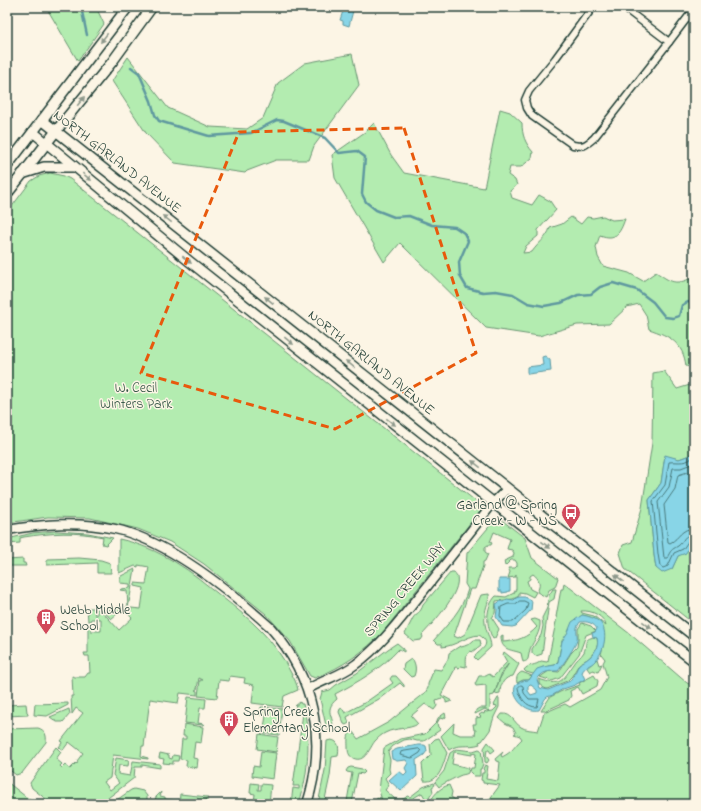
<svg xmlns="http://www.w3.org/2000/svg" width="701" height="811" font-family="'Indie Flower',sans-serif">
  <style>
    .green { fill: #b3ecb0; stroke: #699472; fill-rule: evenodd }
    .water { fill: #88d5e7; stroke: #5e989f; fill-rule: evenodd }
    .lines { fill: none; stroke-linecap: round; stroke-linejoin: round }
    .shore { stroke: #497a7c; stroke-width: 1 }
    .stream { stroke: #5e989f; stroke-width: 2.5 }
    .minor-casing { stroke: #1f3d34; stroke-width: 9 }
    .tertiary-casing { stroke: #1f3d34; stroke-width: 11 }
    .secondary-casing { stroke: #1f3d34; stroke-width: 12 }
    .minor { stroke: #fcf5e5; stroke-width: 6 }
    .tertiary { stroke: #fcf5e5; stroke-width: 8 }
    .secondary { stroke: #fcf5e5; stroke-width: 9 }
    .oneway { fill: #8e998c }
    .marked { fill: none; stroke: #e8590c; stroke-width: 3; stroke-dasharray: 8 5; stroke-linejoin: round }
    .labels { text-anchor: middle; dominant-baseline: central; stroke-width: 3; stroke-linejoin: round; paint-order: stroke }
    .street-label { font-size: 14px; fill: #1f3d34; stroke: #fcf5e5 }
    .park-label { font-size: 14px; fill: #355747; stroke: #fcf5e5 }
    .poi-label { font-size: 14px; fill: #1f3d34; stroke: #fcf5e5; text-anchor: start }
  </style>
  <rect width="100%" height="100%" fill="#fcf5e5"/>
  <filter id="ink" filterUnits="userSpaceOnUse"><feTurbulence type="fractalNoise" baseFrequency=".025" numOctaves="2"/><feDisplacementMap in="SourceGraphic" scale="8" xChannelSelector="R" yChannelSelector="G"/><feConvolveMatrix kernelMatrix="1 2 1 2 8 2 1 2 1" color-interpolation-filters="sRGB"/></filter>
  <g filter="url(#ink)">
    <g class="green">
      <path d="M46,7h50l8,17 -26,37z"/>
      <path d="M352,54l7,31 -45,61 -5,14h-33l-29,11 -2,2 -70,-10 -29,-30 -34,-52 16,-24 40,51 42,19 37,2 16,-11 15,-35 27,-20z"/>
      <path d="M500,109l10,3 12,11c0,12 3,20 11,29l-1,6 -11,9h-11l-2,8 7,5 2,5 -7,6 2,7 20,7 7,-10 11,6 6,9 -18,20v6l-12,10 -3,7 9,-1c6,-9 15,-14 18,-24l12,-4 9,-7 10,7 6,-7 6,1 10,-2 9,4 13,-1c-5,14 -9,22 -25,16l-4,12 2,10 5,9 26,7 14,8 13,-9c12,8 18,14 33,7l5,3v86l-8,-2c-3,-23 -16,-30 -37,-37l-3,-14 -7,-11 -12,3 -18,17 -32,1 -38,11 -53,-8 -86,-85 -16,19 -49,-84 -3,-23 33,-23 9,-9 17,32 13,18 80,15z"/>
      <path d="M50,173l14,3 6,3 413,328 -100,125c-19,20 -41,35 -66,45l-2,1 -5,-2 -20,-35 -24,-27 -62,-50 -34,-22 -32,-13 -48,-11 -42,-1 -41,6v-310l24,-32 8,-5z"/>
      <path d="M664,371l13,18 13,-4 4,-4v25l-4,8c8,13 3,28 0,41l-11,4 -14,-3 -4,27 -12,17 5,55 2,13 16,1 6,-13 13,-13h3v29l-2,1 2,3v48l-69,-55 -5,-16 3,-8 9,-3 10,-34 10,-65 1,-70z"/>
      <path d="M503,521l22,17 7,20 26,20 -3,9 -6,3 -3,7 -9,-5c4,-7 3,-13 -4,-18l-3,2v3l-3,2 3,8 6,3 -3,5 -8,-4 -6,-1v4l-6,3 -17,2 -1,12 -3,5 7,11 -4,9 -2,1c-7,-13 -8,-32 3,-43l10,1 8,-4 2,-4v-14l-1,2 -7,1 2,-6 -2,-4h7l2,-2v-3l-2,-3h-4l-6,6 -1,-5 9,-4 1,-4 -2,-3 -5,-1 3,-10 -16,-7 -4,10 2,1 -1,2h-3l-3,2v5l3,2 -3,7 -2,1v4l-8,23h-5l-16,47 4,2 7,-4 16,-39 8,-1c1,6 -4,14 -4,21 -2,13 6,23 6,32l-14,13 -3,-3c6,-7 20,-13 5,-22 -13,1 -23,11 -37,12v-3h-4l-4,-4c13,-15 29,-31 34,-51l-3,-5 2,-31 26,-31z"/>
      <path d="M56,531l32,2 25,5 -7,7 -4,-1 1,-7c-26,-6 -54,-4 -79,0l-4,1v5l-13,1v-5l26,-6z"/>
      <path d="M119,539c20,4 39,13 56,23 17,10 32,23 47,35 28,22 53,43 69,76 3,5 6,11 7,17l-14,6 -2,11 -30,-4 2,-18 -10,-2 1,-5 -15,-2 -1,5 -10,-1 -2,18 -19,-2 2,-16h3l-4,-2 -2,11 -2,1 2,1v4l-17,-2 -2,10 -28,-4 -6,47h-2l-1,10 7,2v1l-35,-4 -3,23 -6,4 6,8 9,-7 -6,-8 3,-17 13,2 -1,6 -9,-1 -1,9 12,2 3,-15 27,3v4l-18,-3v2h-7l-1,11 -34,26h-48l-20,-16 -2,-5 26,-36 5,5 -5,7 6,5 -2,2 2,2 3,-3 5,4 6,-6 1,1 1,-2 -1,-1 6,-8 -14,-11 -6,8 -4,-3 3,-4 -1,-2 22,-28 -7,-5 -4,6 -1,-18h2l-1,-20 3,1h10l3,-4h2l-1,-17h-4l-1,-3h4v-27h3v5h10v-12h-10l-1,2h-2l-1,-13h7l1,7h2v-7h2l20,22 13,-12 -8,-8h7v-2l10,1 3,-21 -9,-2v-3l11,1 3,-17 -11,-2v2l-3,-1 -16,7z"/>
      <path d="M79,558l22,2 9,3 1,10h-14v-10l-50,2v-6z"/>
      <path d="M23,559v4h2l1,3h-19v-6z"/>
      <path d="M135,569l-7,39h-4l-13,11 -10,-11h5l7,3 3,-1 1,-3h11l-1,-16 -7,-1 1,-1 9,-1v-4l-10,-1v-5l1,-2z"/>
      <path d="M451,572h3c15,14 -23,53 -32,63l1,2 -2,3 -8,1 -8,-7c3,-5 5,-11 8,-16 4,-6 7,-4 10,-13z"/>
      <path d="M564,583l66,51 57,49 7,3v118h-208l14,-19 -17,-2v-2l-2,-1 1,-7h2v-3l-1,-1 2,-4 3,1 -2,13 12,2 2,-19 -4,-1 -1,-2 8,-7 -2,3 1,2c12,-6 11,-10 20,-18l-2,-3 -6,-2 2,-1 -3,-6 -8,-4 -6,-5 3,-4c10,-1 12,9 19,13 4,3 12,3 17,4l6,-18 21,-9 5,3 30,-17 7,-13 -4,-14 2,-4 -4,-5c6,-19 4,-35 -19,-39l-20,26 -4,20 -3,4 -12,2 -10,7 -7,-2 -2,-2c4,-6 12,-4 17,-9l6,1 1,-1 9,-44h-1l5,-28h2zM581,611c11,-1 23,5 25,15l-12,-10 -12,-3z"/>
      <path d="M553,589h3l-2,10 -5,3 -7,52 -6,2 -4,-3v-4l9,-14 2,-9 -1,-8 5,-10 2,-13z"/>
      <path d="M535,619l5,2c1,11 -6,19 -10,28 -1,3 -1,7 -2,10 -2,3 -2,2 -5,3l-2,-9c-11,-4 -20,-2 -20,-17l2,-1v7c14,-1 24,-4 34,-15l-6,-7z"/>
      <path d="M582,623l9,3 5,5 -10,4 -7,19 -19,24 -8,3 -12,-4 9,-6 10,1 12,-19 6,-6 1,-7v-11z"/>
      <path d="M595,637l2,1 1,6 -4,8 -5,6 -10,6 -7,12 -5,5 -20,8 -3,-1 -5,-4v-5c22,8 23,2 35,-15 2,-4 7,-7 10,-12 4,-9 -2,-13 11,-15z"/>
      <path d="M474,640h6l1,5 -9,7 -1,-1c-7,4 -4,10 -5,16l-5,-1 -2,2 -3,-1 -2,1 1,1 -14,26 11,6 -6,2v-2l-2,-3 -8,3 1,5 -3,4 -9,-6 -14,12 7,8c-10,6 -22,3 -33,9 -4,2 -7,5 -10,8 -5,6 -10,23 -22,17 -4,-2 -5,-6 -5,-10 0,-6 -1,-11 2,-15l3,-1 5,7 31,-17 36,-29 3,-5v-4l6,-15 7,1 7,-11 1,-6 11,-7 1,1c5,-1 9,-3 13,-7z"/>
      <path d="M397,643l7,6v3l-5,-3c-18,20 -41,33 -64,45l2,5c-16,13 1,20 -6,31h-4l-7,-31 2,-7 8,-2 6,-5 21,-12 31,-24z"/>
      <path d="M504,652l15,12 -6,12c-9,1 -13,9 -13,17l-5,1 4,-14 10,-17 -7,9 -8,23 -4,1v13l-2,2 -3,-2 -10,5 1,-4 3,-2h7v-23l-10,1 -1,-2 4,-8h7l3,-2 4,3 14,-15 -4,-7z"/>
      <path d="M411,659l2,1c3,5 3,11 1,16l-3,1 -8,-8 1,-5z"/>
      <path d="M597,659l2,6 3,-1 -4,8 -5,-2 -3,2 -3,-4z"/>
      <path d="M522,672l10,4 -3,4h-6l-6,3c-1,-5 0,-9 5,-11z"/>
      <path d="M594,675l4,6 -1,5 -15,8 -4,-7 -8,4 1,5 -2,3v1l-24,11h-4l9,-14 12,-6 18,-6 -1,-2z"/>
      <path d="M392,676h4l8,9v2l-4,-4 -21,16 -32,18 2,6 -3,2 -2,-1 -5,-12 1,-3 2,-1 3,5 21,-11 27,-19 -3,-4z"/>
      <path d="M188,697l18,2 -1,9h-5l-2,15 6,1 -1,1 -18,-2z"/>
      <path d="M498,698h1v9l-5,10 -4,13 -8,11 -3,1 1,2c-11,4 -22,-1 -31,6l-8,-14 13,-13 -1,9 7,3h15l1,-5h-2l-1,-6h3v-6l5,-1 -2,-2 3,-2 2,1 1,-3 1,1 7,-1 4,-4 -1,-2 -1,1 -1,-1z"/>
      <path d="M300,702l1,2h2c8,34 6,67 -4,100h-8l2,-16 6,1v-3h-6l10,-73 -8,-7z"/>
      <path d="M68,703v2l-21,11 -13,-1 1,-11z"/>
      <path d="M26,704l1,8 1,1v2l-21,1v-11z"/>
      <path d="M261,707l21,2 -3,26 -16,-2 3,-17 -6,-1z"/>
      <path d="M69,709l1,5 -7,8h-6l-7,-5z"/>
      <path d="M445,713l1,4 -3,2 -3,-1 -3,5 1,4 2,2v1l-16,11h-7l-7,-2 -6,1 -11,6 -5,6 2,8 -1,9 1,4 -5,5 4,7 -4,5 10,9c5,0 9,1 12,-3l3,1 13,-10 11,-4 1,2 -3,2 1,5 -6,9 -5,-8 -12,7 2,4h-35l-1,-1 1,-5 2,1 1,-2 2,3 -3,-9 5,-43 16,-9 25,-5 12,-12 1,-4z"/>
      <path d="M184,724l19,3 -2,16 -6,-1 -2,16 5,1 -1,9 -11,-2 1,-6 -7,-1 2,-20h4v-3h-3z"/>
      <path d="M38,728c7,2 9,7 8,14l-24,31 -6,2 -9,-7v-39z"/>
      <path d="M259,734l19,3 -2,15 -19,-3z"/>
      <path d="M439,738l8,15c-4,11 -7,30 -23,28l-2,-17 9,-9 -1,-11 5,-5z"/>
      <path d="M331,740c9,1 8,9 7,16l-6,1 -2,19 -6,28h-6l7,-34 2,-29z"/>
      <path d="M488,742l7,8 -4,3 -2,-3h-2l-1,6 3,4 -2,3 -2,-1 -1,-14z"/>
      <path d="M456,749l17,2 6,-2 2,1 2,14 -2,5h-1v7h-6l-4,-4 1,-4h3l2,-14 -4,-1v2l-18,-3 -2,12 17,4 -1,5c-3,2 -5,1 -9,3 -4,2 -17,8 -20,11l-4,-5 9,-11 6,-18z"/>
      <path d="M261,751l15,2 -3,26 -21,-3 1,-10 6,1z"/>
      <path d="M160,753l9,2v3l3,1 1,-4 6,1 -1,5h-5v3l-10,-1 1,-4 -5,-1z"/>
      <path d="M351,767l11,2 3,3 -2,2 -5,-1 -6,30 1,1h-6v-3l5,-28 -5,-1 -1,-1 2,-3z"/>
      <path d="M7,782l28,22h-28z"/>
      <path d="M251,783l8,1 -1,6h3v-6l10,1 -2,19h-15l1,-10 -5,-1z"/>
      <path d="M449,785l3,7 -1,5 6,4 -3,3h-26c6,-8 10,-16 21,-19z"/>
      <path d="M134,789l9,2 4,5v8h-36l20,-14z"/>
      <path d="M161,792l-1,4 5,1v2l12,2 -1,3h-22l2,-7z"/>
      <path d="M180,794l27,3v7h-28z"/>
    </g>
    <g class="water">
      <path d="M347,7h7l-5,19 -6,-2v-3l-3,-1 4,-12h3z"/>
      <path d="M545,356l5,4 1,11 -23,3 -1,-2v-5l16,-2 -1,-8z"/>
      <path d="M694,440v103h-3l-5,10 -8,3 -6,13 -10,4 -6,-5 -2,-13 -5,-55 12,-17 4,-28 14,4 11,-4z"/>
      <path d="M499,579h11v12h-2v1l-6,1v-2h-3z"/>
      <path d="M519,597h6l7,4 -1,9 -15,16 -4,1 -10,-1 -6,-9 1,-7 -1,-6 5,-3 2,1 4,-3 7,1 2,-2z"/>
      <path d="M582,615c6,1 13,3 18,7 9,10 4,30 -5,39 -4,5 -11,5 -13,12l3,6 -10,6 -12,4 -10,6 -6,2 -2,2 -6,11c-19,4 -39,-29 -10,-30l5,-7 3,-4 6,-2 12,-2 3,-3 4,-21 6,-9 4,-10zM580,622c7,-1 14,1 17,7l-2,3 -3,1 1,4 4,1c3,13 -8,21 -18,26l-4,9 -5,8 -22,9 -8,-2 -3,-8c5,-9 12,-9 21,-9 4,-5 19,-27 19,-31 1,-4 -1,-8 0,-13zM531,685l6,5v3l-6,2 -3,-4v-5z"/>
      <path d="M418,745h6l2,1 1,5 -3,4 -8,5 1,16 -16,15 -12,-11 10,-9 5,4 3,-3 -2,-4 3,-5 -2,-3 -9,1 -5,-2 -1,-7 6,-3z"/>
    </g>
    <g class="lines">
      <g class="shore">
        <path d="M694,455c-5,10 -17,6 -25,7l-4,23 -12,16 5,53 2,12 3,2 5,-2 6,-13 9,-4 6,-9 5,-1"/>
        <path d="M694,463l-13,5h-8l-4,19 -11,15 6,56h3c4,-8 4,-8 11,-12 7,-5 4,-11 16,-12"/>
        <path d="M694,470l-16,5 -3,14 -11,16 4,37 2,1c10,-5 10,-14 24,-15"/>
        <path d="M520,601h4l4,2 -2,7 -13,12h-9l-4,-6 1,-9 7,-3h7z"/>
        <path d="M521,685l2,1 1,7 5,6h10l-2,8c-11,0 -17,-9 -19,-19z"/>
        <path d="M419,749l2,2 -1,2 -8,5 -12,-3 1,-3z"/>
      </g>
      <g class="stream">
        <path d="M81,7l6,28"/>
        <path d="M131,67l8,6 12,28 4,14 4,6 50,15 42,-3 26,-13 7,1 41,17 14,15 18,-2 8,6 -3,37 4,8 10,8 18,7 15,-1 23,9 23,2 9,6 4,8 -9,21 1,14 7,12 16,4 13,-1 17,3 15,9 16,3 17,-3 17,-8 13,-1 9,-7 13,-4 24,7 16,12 12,15 8,1 6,-2 3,-11 6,-3 6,1"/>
      </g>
      <defs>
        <g id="minor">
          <path d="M593,7l-38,52 -26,32 -4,9 2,8 5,8 41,29c11,2 13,0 21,-7l75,-96 -46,-35"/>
          <path d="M669,42l25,-33"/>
        </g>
        <g id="tertiary">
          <path d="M7,530c36,-6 72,-9 108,-1 54,12 115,62 155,98 45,51 57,113 37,177"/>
          <path d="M308,689c15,-9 34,-14 48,-25 22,-16 40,-39 57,-60 27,-33 53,-67 80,-101l14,-14"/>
        </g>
        <g id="secondary">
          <path d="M42,120l652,516"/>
          <path d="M33,132l156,129 471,374 34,26"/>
          <path d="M7,166l121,-159"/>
          <path d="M22,174l22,-7h30"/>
          <path d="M7,194l53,-68 52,-64 40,-55"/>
        </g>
      </defs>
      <use href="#minor" class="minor-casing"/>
      <use href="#tertiary" class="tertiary-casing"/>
      <use href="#secondary" class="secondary-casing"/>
      <use href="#minor" class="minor"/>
      <use href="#tertiary" class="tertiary"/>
      <use href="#secondary" class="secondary"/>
    </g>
    <defs><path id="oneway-solid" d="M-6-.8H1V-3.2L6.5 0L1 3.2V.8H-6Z"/></defs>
    <g class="oneway">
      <use href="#oneway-solid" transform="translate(104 38) rotate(127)"/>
      <use href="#oneway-solid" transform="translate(81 101) rotate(-51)"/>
      <use href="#oneway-solid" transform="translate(87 177) rotate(39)"/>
      <use href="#oneway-solid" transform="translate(167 219) rotate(-142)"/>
      <use href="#oneway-solid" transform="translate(187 260) rotate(39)"/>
      <use href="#oneway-solid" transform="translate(269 300) rotate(-141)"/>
      <use href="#oneway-solid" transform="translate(289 341) rotate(39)"/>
      <use href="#oneway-solid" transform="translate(350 364) rotate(-141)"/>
      <use href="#oneway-solid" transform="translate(391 422) rotate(38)"/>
      <use href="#oneway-solid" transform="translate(476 464) rotate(-142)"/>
      <use href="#oneway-solid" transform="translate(546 545) rotate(38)"/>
      <use href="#oneway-solid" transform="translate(619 578) rotate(-142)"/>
      <use href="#oneway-solid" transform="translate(647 625) rotate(38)"/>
    </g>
  </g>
  <path class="marked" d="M404,128l72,225 -141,76 -194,-56 98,-241z"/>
  <defs>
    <symbol id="bus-pin" viewBox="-11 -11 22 30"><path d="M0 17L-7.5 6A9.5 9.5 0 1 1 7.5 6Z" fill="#d1495b" stroke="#fcf5e5"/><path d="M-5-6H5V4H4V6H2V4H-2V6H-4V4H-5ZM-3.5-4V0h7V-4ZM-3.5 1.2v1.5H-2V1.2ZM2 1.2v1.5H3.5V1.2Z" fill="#fff"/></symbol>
    <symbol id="building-pin" viewBox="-11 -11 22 30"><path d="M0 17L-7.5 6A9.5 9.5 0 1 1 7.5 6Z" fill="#d1495b" stroke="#fcf5e5"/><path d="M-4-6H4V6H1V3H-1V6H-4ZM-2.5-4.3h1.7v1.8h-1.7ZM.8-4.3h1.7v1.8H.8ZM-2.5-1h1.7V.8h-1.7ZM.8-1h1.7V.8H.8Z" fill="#fff"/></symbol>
  </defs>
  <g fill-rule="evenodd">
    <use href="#bus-pin" x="560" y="502" width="22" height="30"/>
    <use href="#building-pin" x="35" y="607" width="22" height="30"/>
    <use href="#building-pin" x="218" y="709" width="22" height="30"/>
  </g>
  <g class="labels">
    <g class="street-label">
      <text transform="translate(117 162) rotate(38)">NORTH GARLAND AVENUE</text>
      <text transform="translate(371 363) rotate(39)">NORTH GARLAND AVENUE</text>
      <text transform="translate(405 590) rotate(-50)">SPRING CREEK WAY</text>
    </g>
    <g class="park-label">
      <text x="136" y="388">W. Cecil<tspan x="136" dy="16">Winters Park</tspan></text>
    </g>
    <g class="poi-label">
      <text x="557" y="505" text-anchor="end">Garland @ Spring<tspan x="557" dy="16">Creek - W - NS</tspan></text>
      <text x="60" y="610">Webb Middle<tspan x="60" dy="16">School</tspan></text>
      <text x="243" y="712">Spring Creek<tspan x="243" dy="16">Elementary School</tspan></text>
    </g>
  </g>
  <rect width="701" height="811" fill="none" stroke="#fcf5e5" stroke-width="24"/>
  <rect x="12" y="12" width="677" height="787" fill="none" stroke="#1f3d34" stroke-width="1.5" filter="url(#ink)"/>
</svg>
